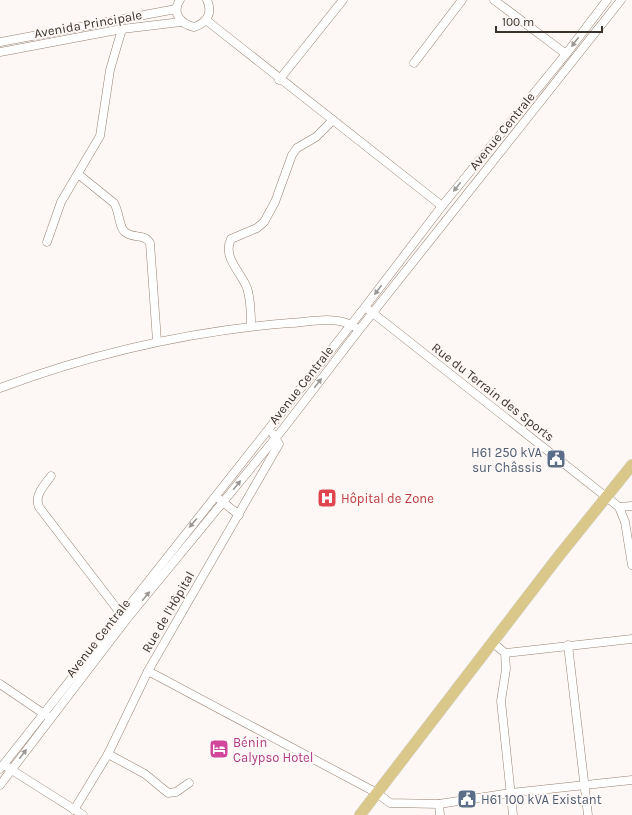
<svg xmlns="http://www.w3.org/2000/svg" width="632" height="815" font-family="Karla,sans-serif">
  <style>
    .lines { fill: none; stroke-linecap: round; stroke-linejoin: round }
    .minor-casing { stroke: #978172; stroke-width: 9 }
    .major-casing { stroke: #d8d6d5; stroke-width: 12 }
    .minor { stroke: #fff; stroke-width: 8 }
    .major { stroke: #d9c889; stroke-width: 11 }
    .oneway { fill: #9d9895 }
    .labels { text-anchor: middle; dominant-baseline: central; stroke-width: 4; stroke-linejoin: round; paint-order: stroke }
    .street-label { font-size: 13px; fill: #3b322b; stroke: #fdf8f5 }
    .service-label { font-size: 13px; fill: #4e5e75; stroke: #fdf8f5; text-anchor: end }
    .health-label { font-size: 13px; fill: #be3a42; stroke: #fdf8f5; text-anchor: start }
    .hotel-label { font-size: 13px; fill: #b23c85; stroke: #fdf8f5; text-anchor: start }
  </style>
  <rect width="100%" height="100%" fill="#fdf8f5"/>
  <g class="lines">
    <defs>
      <g id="minor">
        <path d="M180,0c-9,13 1,24 14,27 13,-4 19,-14 13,-27"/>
        <path d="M494,0l72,54"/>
        <path d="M206,20l236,186"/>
        <path d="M0,42l176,-33"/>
        <path d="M0,52l122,-23 59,-7"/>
        <path d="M414,63l48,-63"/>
        <path d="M279,80l64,-80"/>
        <path d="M78,174l36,29c5,7 5,25 11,29 8,7 19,1 25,11l7,98"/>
        <path d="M47,242l14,-40 39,-66 10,-66 12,-41"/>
        <path d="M369,310l250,197 6,15 7,43"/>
        <path d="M251,326c0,-12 0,-26 -4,-38 -6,-16 -25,-31 -16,-49l26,-11 7,-6 11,-20 17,-47 5,-7 19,-11 17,-17"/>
        <path d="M0,388c94,-35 190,-57 290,-65 20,-1 47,-8 65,4"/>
        <path d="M51,476c-7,10 -17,19 -12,31l85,111"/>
        <path d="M219,499l20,16"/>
        <path d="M619,507l13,-1"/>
        <path d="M492,642l13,11 1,16 -5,32 12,114"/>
        <path d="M568,645l20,170"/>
        <path d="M505,653l127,-14"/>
        <path d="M148,671l229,122 13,10 49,1 72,-11 121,-13"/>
        <path d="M0,684l47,32"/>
        <path d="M108,754l37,20 23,19 8,-1 13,-9"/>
        <path d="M7,767l76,48"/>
        <path d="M0,769l365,-462 77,-101 124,-152 41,-54"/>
        <path d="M0,785l126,-165 157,-191 76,-99 262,-330"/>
        <path d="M439,804l1,11"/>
        <path d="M74,810l34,-56 40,-83 131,-227 -6,-10"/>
      </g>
      <path id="major" d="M360,815l198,-258 74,-92"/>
    </defs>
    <use href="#minor" class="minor-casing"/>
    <use href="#major" class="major-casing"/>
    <use href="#minor" class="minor"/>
    <use href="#major" class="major"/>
  </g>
  <defs><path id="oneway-solid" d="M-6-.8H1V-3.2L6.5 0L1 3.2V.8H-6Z"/></defs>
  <g class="oneway">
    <use href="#oneway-solid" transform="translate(575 42) rotate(127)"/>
    <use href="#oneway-solid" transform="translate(457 187) rotate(128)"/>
    <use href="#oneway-solid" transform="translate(378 290) rotate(127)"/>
    <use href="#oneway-solid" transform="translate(318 383) rotate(-53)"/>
    <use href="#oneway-solid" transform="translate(237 485) rotate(-51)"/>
    <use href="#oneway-solid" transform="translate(193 523) rotate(130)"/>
    <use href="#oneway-solid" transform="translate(146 596) rotate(-51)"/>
    <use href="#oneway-solid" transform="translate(23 754) rotate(-53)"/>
  </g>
  <defs>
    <symbol id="civic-square" viewBox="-11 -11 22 22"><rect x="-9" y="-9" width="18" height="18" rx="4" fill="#5c6f8a" stroke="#fdf8f5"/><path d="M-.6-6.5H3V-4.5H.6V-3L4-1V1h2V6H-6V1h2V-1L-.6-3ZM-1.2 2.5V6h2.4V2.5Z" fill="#fff"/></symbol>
    <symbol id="hospital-square" viewBox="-11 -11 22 22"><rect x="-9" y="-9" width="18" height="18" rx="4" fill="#e0444e" stroke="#fdf8f5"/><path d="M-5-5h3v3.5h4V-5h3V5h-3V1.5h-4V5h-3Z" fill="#fff"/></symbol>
    <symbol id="hotel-square" viewBox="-11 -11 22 22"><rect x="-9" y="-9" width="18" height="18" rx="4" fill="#d1479c" stroke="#fdf8f5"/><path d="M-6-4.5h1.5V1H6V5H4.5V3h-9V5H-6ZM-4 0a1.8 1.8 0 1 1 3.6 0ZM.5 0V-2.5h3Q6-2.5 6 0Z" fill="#fff"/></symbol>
  </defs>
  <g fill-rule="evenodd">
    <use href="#civic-square" x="545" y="448" width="22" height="22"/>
    <use href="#hospital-square" x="316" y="487" width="22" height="22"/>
    <use href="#hotel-square" x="208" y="738" width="22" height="22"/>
    <use href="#civic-square" x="456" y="788" width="22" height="22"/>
  </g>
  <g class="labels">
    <g class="street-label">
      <text transform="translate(88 24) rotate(-10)">Avenida Principale</text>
      <text transform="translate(502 131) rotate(-51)">Avenue Centrale</text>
      <text transform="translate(301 385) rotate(-52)">Avenue Centrale</text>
      <text transform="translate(493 392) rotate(38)">Rue du Terrain des Sports</text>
      <text transform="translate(168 612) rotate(-60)">Rue de l'Hôpital</text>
      <text transform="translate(98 638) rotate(-52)">Avenue Centrale</text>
    </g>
    <g class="service-label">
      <text x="542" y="452">H61 250 kVA<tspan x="542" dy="15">sur Châssis</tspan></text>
      <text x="481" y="799" text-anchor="start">H61 100 kVA Existant</text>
    </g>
    <g class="health-label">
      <text x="341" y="498">Hôpital de Zone</text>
    </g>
    <g class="hotel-label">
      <text x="233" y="742">Bénin<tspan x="233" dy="15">Calypso Hotel</tspan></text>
    </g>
  </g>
  <path d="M496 26v6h106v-6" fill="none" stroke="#3b322b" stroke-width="2"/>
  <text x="502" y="26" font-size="12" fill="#3b322b" stroke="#fdf8f5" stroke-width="3" paint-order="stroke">100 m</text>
</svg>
